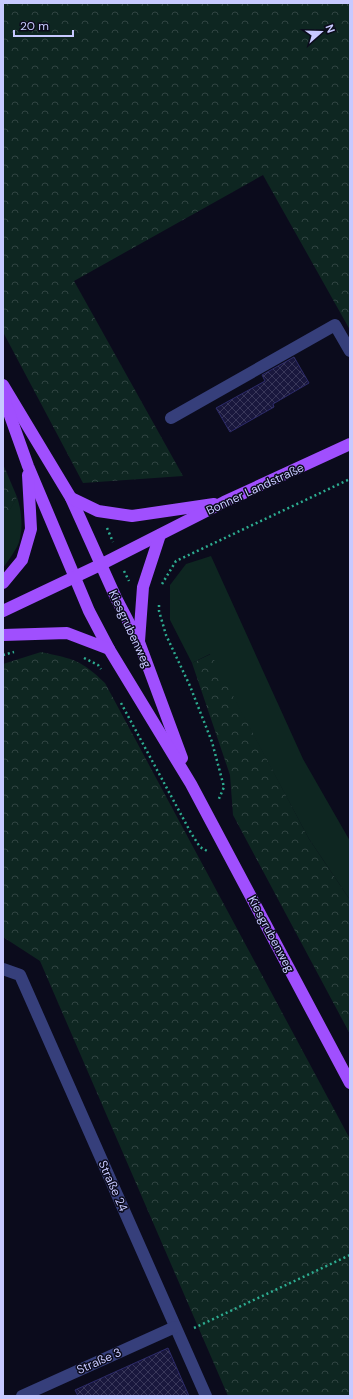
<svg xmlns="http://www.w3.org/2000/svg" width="353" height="1399" font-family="'DM Sans',sans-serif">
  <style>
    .grass { fill: #0e2621 }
    .forest { fill: url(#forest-crowns) }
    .building { fill: url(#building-cross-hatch); stroke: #2c2a69 }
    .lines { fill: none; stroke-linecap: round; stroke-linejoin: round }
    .path { stroke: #2dac90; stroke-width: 2.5; stroke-dasharray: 2 3; stroke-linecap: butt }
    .minor { stroke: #363f7b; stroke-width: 12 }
    .major { stroke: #a04ffe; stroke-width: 12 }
    .labels { text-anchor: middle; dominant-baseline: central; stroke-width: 3; stroke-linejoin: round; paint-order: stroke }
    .street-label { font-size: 12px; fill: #c7c9ff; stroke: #0b0b1c }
  </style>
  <defs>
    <pattern id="forest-crowns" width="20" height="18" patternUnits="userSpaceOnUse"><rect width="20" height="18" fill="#0e2621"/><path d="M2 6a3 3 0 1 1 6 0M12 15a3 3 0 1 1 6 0" fill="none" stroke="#304442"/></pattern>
    <pattern id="building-cross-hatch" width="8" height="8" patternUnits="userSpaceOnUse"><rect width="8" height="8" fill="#19173d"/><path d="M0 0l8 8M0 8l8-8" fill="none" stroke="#39375a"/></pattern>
  </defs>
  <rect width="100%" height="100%" fill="#0b0b1c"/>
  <g class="grass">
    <path d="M17,497c5,14 7,36 0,50 -4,7 -9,14 -14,21v-51l3,-1z"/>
    <path d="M211,556l92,203 47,82v59l-41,-61 -99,-185 -18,9 -22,-43v-35l16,-21z"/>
  </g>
  <g class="forest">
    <path d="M3,3h347v327l-87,-155 -189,106 109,195 -100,7 -80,-151z"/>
    <path d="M3,464l14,33 -11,20h-3z"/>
    <path d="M41,652c33,7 40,8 64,31l245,456v257h-122l-188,-435 -37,-24v-273z"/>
    <path d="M211,654l98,185 41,61v134l-117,-219 -3,-40 -38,-112z"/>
  </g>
  <g class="building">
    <path d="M294,357l15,26 -36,21 1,3 -44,25 -14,-24 49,-27 -3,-6z"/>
    <path d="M168,1348l21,48h-111l-3,-6z"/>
  </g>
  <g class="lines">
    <g class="path">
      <path d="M107,528l6,14"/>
      <path d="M124,571l5,10"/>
      <path d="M162,584l14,-23 174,-82"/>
      <path d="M159,605v6l7,24 24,51 22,56 12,45 -6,14"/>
      <path d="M3,655l11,-3"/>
      <path d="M84,658l14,7 3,4"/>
      <path d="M121,703l70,130 9,14 9,5"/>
      <path d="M194,1328l156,-73"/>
    </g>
    <g class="minor">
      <path d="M171,418l164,-93 15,26"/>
      <path d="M3,969l17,6 186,421"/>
      <path d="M22,1396l153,-69"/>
    </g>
    <g class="major">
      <path d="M3,385l68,113 45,100 23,44 43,116"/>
      <path d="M3,396l25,70 61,145 20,38 82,135 159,299"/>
      <path d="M71,498l27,13 34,5 82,-12"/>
      <path d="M3,583l19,-23 9,-31 -3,-54"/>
      <path d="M3,611l97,-46 124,-63 126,-58"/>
      <path d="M3,635l64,-2 42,16"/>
      <path d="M139,641l4,-54 17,-52"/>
    </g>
  </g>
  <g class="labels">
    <g class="street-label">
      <text transform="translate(255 489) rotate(-25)">Bonner Landstraße</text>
      <text transform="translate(130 629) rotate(65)">Kiesgrubenweg</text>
      <text transform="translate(271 934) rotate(62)">Kiesgrubenweg</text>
      <text transform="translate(113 1186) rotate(66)">Straße 24</text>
      <text transform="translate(99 1361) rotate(-24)">Straße 3</text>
    </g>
  </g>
  <rect width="353" height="1399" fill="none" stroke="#c7c9ff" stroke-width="8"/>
  <g transform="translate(321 32) rotate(70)" stroke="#0b0b1c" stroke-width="3" paint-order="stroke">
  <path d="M0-3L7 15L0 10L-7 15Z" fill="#c7c9ff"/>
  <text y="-6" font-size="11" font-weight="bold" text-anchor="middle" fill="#c7c9ff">N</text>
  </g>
  <path d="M14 30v6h59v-6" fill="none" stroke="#c7c9ff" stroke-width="2"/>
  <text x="20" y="30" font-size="12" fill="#c7c9ff" stroke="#0b0b1c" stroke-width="3" paint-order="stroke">20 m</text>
</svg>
